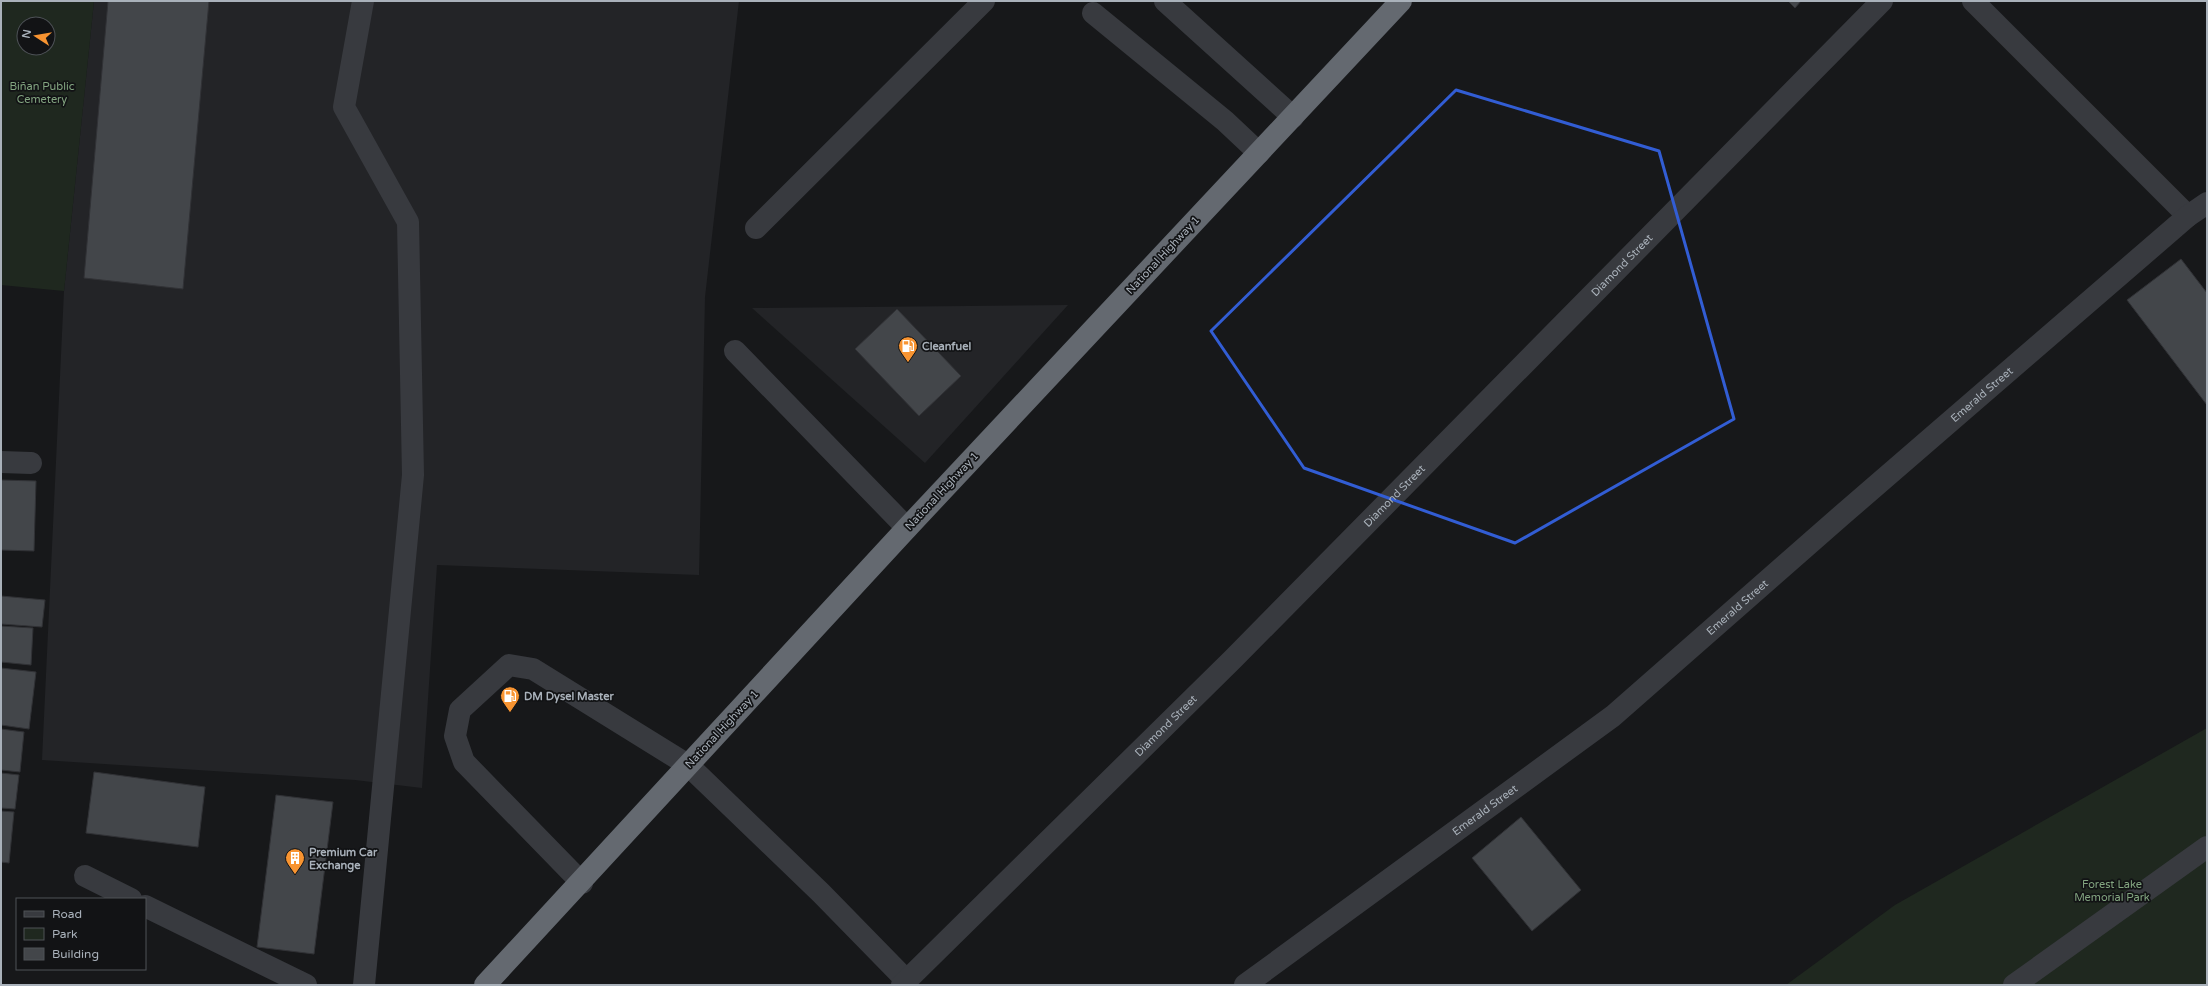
<svg xmlns="http://www.w3.org/2000/svg" width="2208" height="986" font-family="'Varela Round',sans-serif">
  <style>
    .built { fill: #232427 }
    .green { fill: #1f281f; fill-rule: evenodd }
    .building { fill: #43464a; stroke: #313236 }
    .lines { fill: none; stroke-linecap: round; stroke-linejoin: round }
    .minor { stroke: #383a3f; stroke-width: 22 }
    .highway { stroke: #646970; stroke-width: 22 }
    .marked { fill: none; stroke: #325dd4; stroke-width: 3; stroke-linejoin: round }
    .labels { text-anchor: middle; dominant-baseline: central; stroke-width: 3.5; stroke-linejoin: round; paint-order: stroke }
    .park-label { font-size: 11px; fill: #83a580; stroke: #121315 }
    .street-label { font-size: 11px; fill: #a9b1ba; stroke: #121315 }
    .poi-label { font-size: 11px; font-weight: bold; fill: #a9b1ba; stroke: #121315; text-anchor: start }
  </style>
  <rect width="100%" height="100%" fill="#17181a"/>
  <g class="built">
    <path d="M94,1h645l-34,296 -6,278 -262,-10 -15,223 -67,-8 -313,-20 22,-469z"/>
    <path d="M1068,305l-143,158 -173,-155z"/>
  </g>
  <g class="green">
    <path d="M1,1h93l-30,290 -63,-6zM24,24h24v24h-24z"/>
    <path d="M2207,728v257h-421l109,-80z"/>
  </g>
  <g class="building">
    <path d="M108,1h101l-26,288 -99,-11z"/>
    <path d="M1788,1h13l-6,7z"/>
    <path d="M2181,259l26,34v112l-80,-105z"/>
    <path d="M897,309l64,67 -42,40 -64,-67z"/>
    <path d="M1,480l35,1 -2,70 -33,-1z"/>
    <path d="M1,596l44,4 -3,27 -41,-3z"/>
    <path d="M1,626l32,2 -2,37 -30,-3z"/>
    <path d="M1,668l35,4 -7,57 -28,-4z"/>
    <path d="M1,729l23,3 -4,40 -19,-2z"/>
    <path d="M94,772l111,15 -7,60 -112,-14z"/>
    <path d="M1,773l18,2 -4,34 -14,-1z"/>
    <path d="M276,795l57,7 -19,152 -57,-7z"/>
    <path d="M1,811l13,1 -5,51 -8,-1z"/>
    <path d="M1521,817l60,73 -49,41 -60,-73z"/>
  </g>
  <g class="lines">
    <g class="minor">
      <path d="M363,1l-19,106 64,115 5,253 -49,510"/>
      <path d="M1165,1l128,116"/>
      <path d="M1973,1l215,215"/>
      <path d="M1093,13l132,108 34,32"/>
      <path d="M756,228l228,-227"/>
      <path d="M735,351l172,177"/>
      <path d="M1,462l30,1"/>
      <path d="M85,876l46,23"/>
      <path d="M582,883l-118,-121 -9,-26 5,-26 49,-45 24,4 155,96 133,128 85,87"/>
      <path d="M145,906l161,79"/>
      <path id="s1" d="M902,985l331,-326 649,-658"/>
      <path id="s2" d="M1245,985l368,-269 229,-201 346,-299 19,-13"/>
      <path d="M2014,985l193,-138"/>
    </g>
    <path class="highway" d="M485,985l422,-457 494,-527"/>
  </g>
  <path class="marked" d="M1456,90l203,61 75,268 -219,124 -211,-75 -93,-137z"/>
  <defs>
    <symbol id="fuel-pin" viewBox="-11 -11 22 30"><path d="M0 17L-7.5 6A9.5 9.5 0 1 1 7.5 6Z" fill="#f89431" stroke="#121315"/><path d="M-5.5-6h7V0h2V4h1.3V-2.5L3-4.5l.8-.8L6-3V5H2.5V1h-1V6h-7ZM-4.2-4.7v3.2H.2V-4.7Z" fill="#fff"/></symbol>
    <symbol id="building-pin" viewBox="-11 -11 22 30"><path d="M0 17L-7.5 6A9.5 9.5 0 1 1 7.5 6Z" fill="#f89431" stroke="#121315"/><path d="M-4-6H4V6H1V3H-1V6H-4ZM-2.5-4.3h1.7v1.8h-1.7ZM.8-4.3h1.7v1.8H.8ZM-2.5-1h1.7V.8h-1.7ZM.8-1h1.7V.8H.8Z" fill="#fff"/></symbol>
  </defs>
  <g fill-rule="evenodd">
    <use href="#fuel-pin" x="897" y="335" width="22" height="30"/>
    <use href="#fuel-pin" x="499" y="685" width="22" height="30"/>
    <use href="#building-pin" x="284" y="847" width="22" height="30"/>
  </g>
  <g class="labels">
    <g class="park-label">
      <text x="42" y="86">Biñan Public<tspan x="42" dy="13">Cemetery</tspan></text>
      <text x="2112" y="884">Forest Lake<tspan x="2112" dy="13">Memorial Park</tspan></text>
    </g>
    <g class="street-label">
      <text transform="translate(1163 255) rotate(-47)">National Highway 1</text>
      <text stroke="none"><textPath href="#s1" startOffset="1018">Diamond Street</textPath></text>
      <text stroke="none"><textPath href="#s2" startOffset="945">Emerald Street</textPath></text>
      <text transform="translate(942 491) rotate(-47)">National Highway 1</text>
      <text stroke="none"><textPath href="#s1" startOffset="694">Diamond Street</textPath></text>
      <text stroke="none"><textPath href="#s2" startOffset="621">Emerald Street</textPath></text>
      <text stroke="none"><textPath href="#s1" startOffset="370">Diamond Street</textPath></text>
      <text transform="translate(722 729) rotate(-47)">National Highway 1</text>
      <text stroke="none"><textPath href="#s2" startOffset="297">Emerald Street</textPath></text>
    </g>
    <g class="poi-label">
      <text x="922" y="346">Cleanfuel</text>
      <text x="524" y="696">DM Dysel Master</text>
      <text x="309" y="852">Premium Car<tspan x="309" dy="13">Exchange</tspan></text>
    </g>
  </g>
  <rect width="2208" height="986" fill="none" stroke="#a9b1ba" stroke-width="4"/>
  <rect x="16" y="898" width="130" height="72" fill="#121315" stroke="#4e5257"/>
  <rect x="24" y="911" width="20" height="6" fill="#383a3f" stroke="#4e5257"/>
  <text x="52" y="918" font-size="12" fill="#a9b1ba">Road</text>
  <rect x="24" y="928" width="20" height="12" fill="#1f281f" stroke="#4e5257"/>
  <text x="52" y="938" font-size="12" fill="#a9b1ba">Park</text>
  <rect x="24" y="948" width="20" height="12" fill="#43464a" stroke="#4e5257"/>
  <text x="52" y="958" font-size="12" fill="#a9b1ba">Building</text>
  <g transform="translate(36 36) rotate(282)"><circle r="19" fill="#121315" stroke="#4e5257"/>
  <path d="M0-3L7 15L0 10L-7 15Z" fill="#f89431"/>
  <text y="-6" font-size="11" font-weight="bold" text-anchor="middle" fill="#a9b1ba">N</text>
  </g>
</svg>
